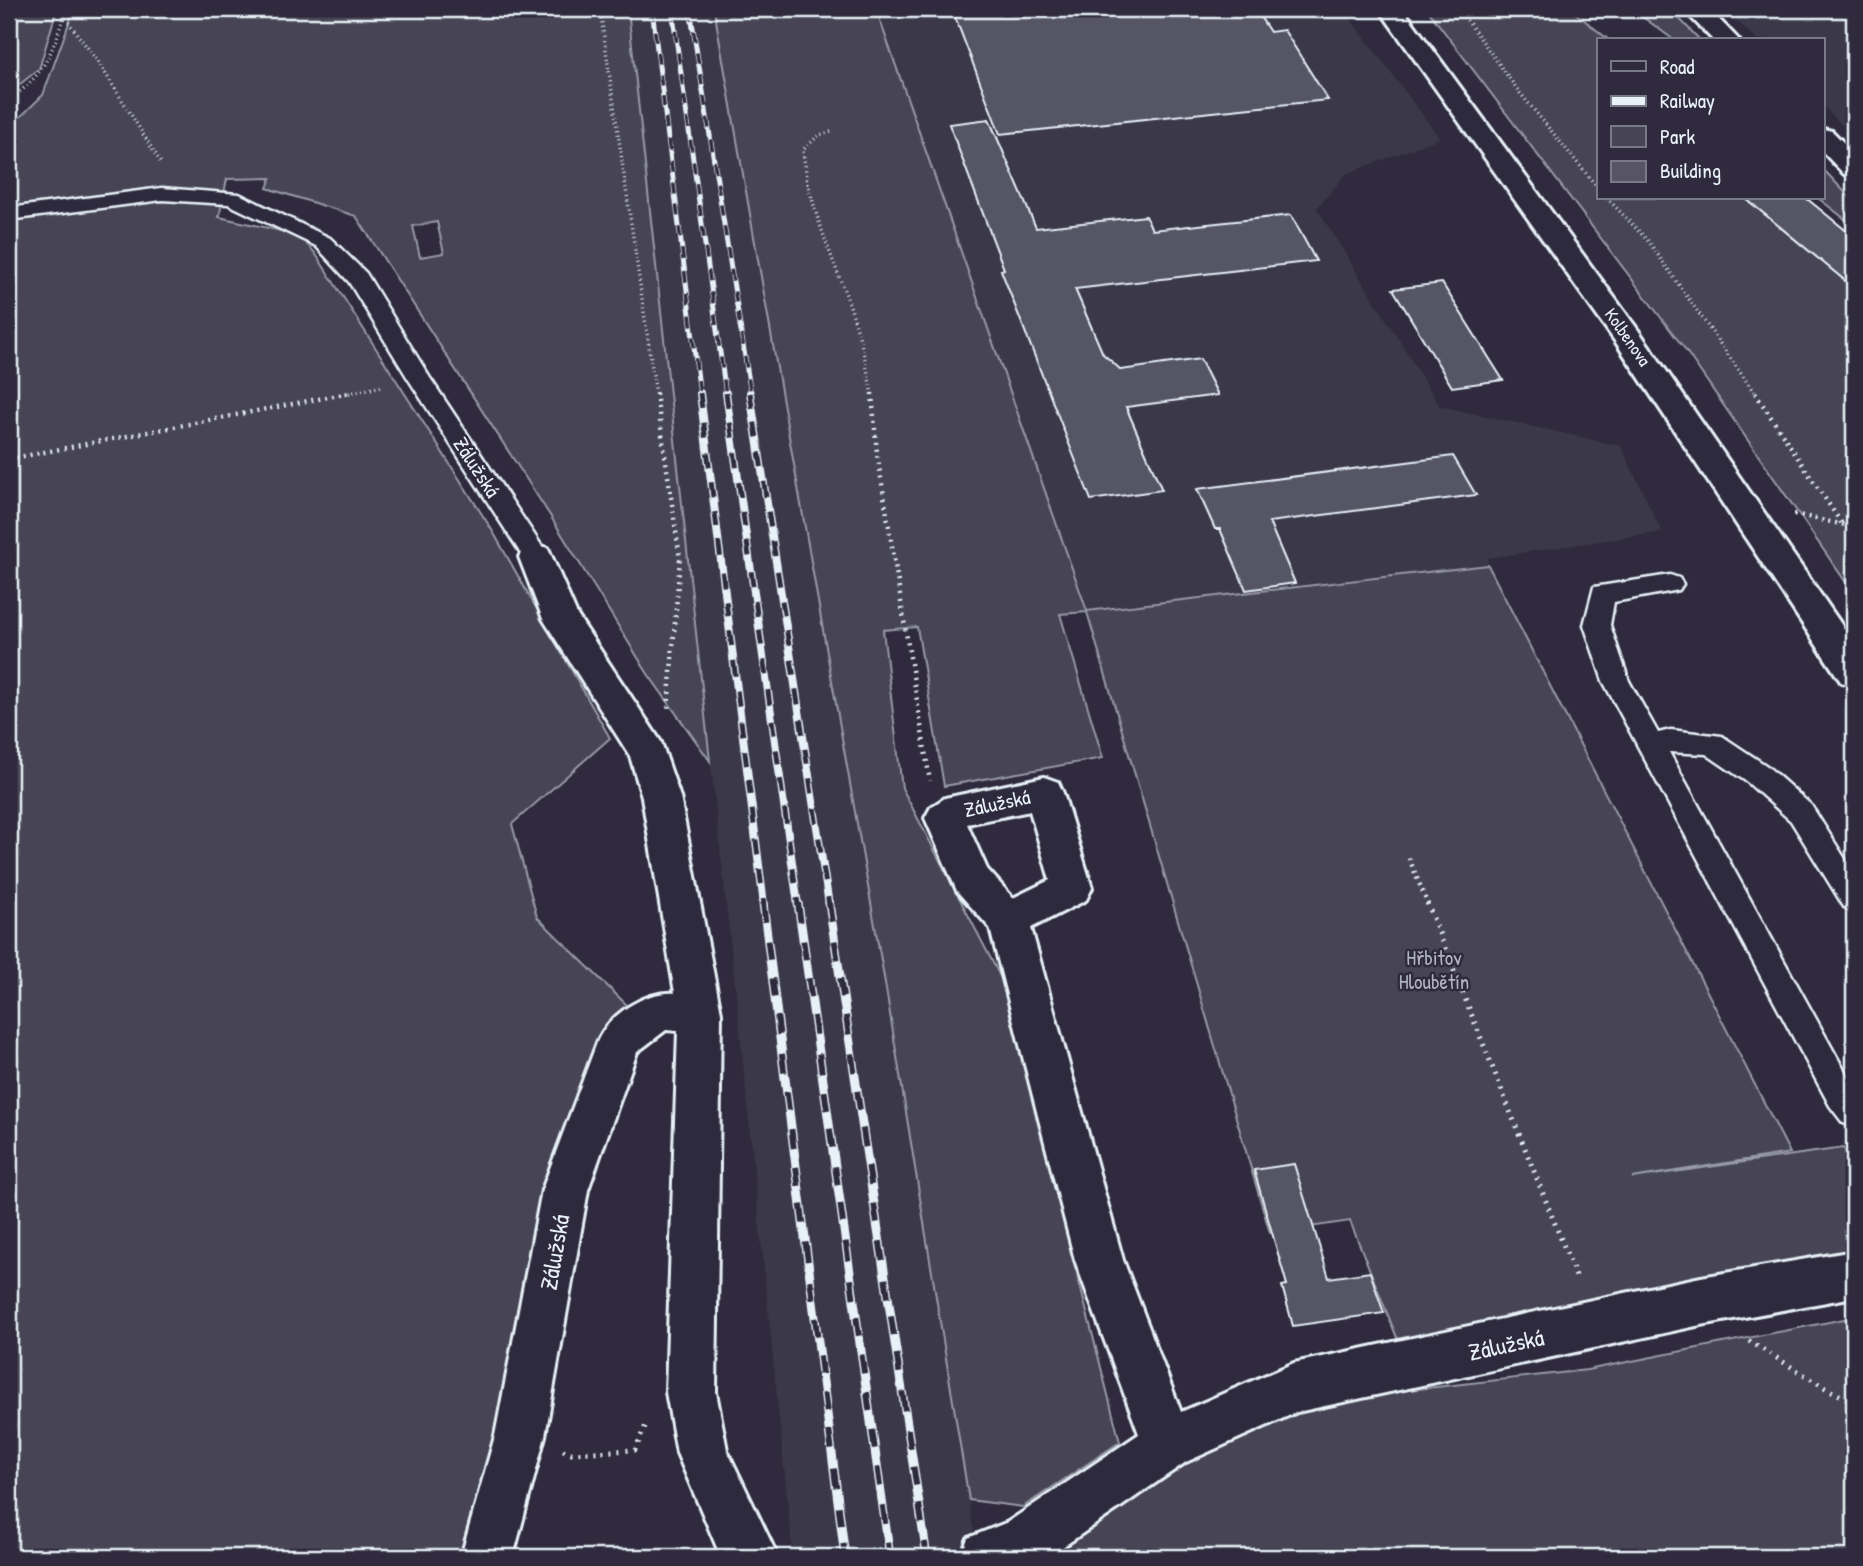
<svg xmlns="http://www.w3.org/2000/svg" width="1863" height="1566" font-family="'Patrick Hand',sans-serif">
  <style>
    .built { fill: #3b3749 }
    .green { fill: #464455; stroke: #979aa6; stroke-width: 2; fill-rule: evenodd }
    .building { fill: #575565; stroke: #e8f1f8; stroke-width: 2 }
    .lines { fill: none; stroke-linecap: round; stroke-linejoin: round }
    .service-casing { stroke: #e8f1f8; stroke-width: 5 }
    .minor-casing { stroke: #e8f1f8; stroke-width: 6 }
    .secondary-casing { stroke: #e8f1f8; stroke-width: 6 }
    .path-far2 { stroke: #e8f1f8; stroke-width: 3.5; stroke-dasharray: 1 3.5; stroke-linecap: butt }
    .path-far1 { stroke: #e8f1f8; stroke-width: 4.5; stroke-dasharray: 2 5; stroke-linecap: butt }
    .path { stroke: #e8f1f8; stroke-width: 5; stroke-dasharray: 2 6; stroke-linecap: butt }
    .service { fill: #2f2a3d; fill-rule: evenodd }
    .minor { fill: #2f2a3d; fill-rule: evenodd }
    .secondary { fill: #2f2a3d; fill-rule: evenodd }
    .rail-far2-casing { stroke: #e8f1f8; stroke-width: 5 }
    .rail-far1-casing { stroke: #e8f1f8; stroke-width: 8 }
    .rail-casing { stroke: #e8f1f8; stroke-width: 9 }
    .rail-far2 { stroke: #2f2a3d; stroke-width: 3.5; stroke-dasharray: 11; stroke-linecap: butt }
    .rail-far1 { stroke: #2f2a3d; stroke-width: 5; stroke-dasharray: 15; stroke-linecap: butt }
    .rail { stroke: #2f2a3d; stroke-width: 6; stroke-dasharray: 19; stroke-linecap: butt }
    .labels { text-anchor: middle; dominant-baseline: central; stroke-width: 5; stroke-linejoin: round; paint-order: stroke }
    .far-street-label { font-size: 18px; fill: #e8f1f8; stroke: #2f2a3d }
    .street-label { font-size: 21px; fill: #e8f1f8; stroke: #2f2a3d }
    .park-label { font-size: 21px; fill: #afb4bf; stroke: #2f2a3d }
    .near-street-label { font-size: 24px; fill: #e8f1f8; stroke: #2f2a3d }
  </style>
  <rect width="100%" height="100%" fill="#2f2a3d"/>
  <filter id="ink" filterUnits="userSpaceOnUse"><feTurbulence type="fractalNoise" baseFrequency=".0143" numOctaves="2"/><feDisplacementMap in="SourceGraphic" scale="14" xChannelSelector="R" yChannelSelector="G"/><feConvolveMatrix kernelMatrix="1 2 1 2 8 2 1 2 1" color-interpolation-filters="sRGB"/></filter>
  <g filter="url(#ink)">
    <g class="built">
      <path d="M628,9h86l171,974 93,574h-185l-56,-554z"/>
      <path d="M876,9h467l97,129 -94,36 -29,34 123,198 181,40 41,86 -174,26v7l-401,46z"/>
      <path d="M1725,9h129v129l-31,-32v-66h-66z"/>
    </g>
    <g class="green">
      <path d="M9,9h48l-18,60 -30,24z"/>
      <path d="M74,9h554l82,752 -62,-87 -97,-157 -195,-301 -89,-28 4,-10 -44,1 -8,38 80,18 16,18 177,277 118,208 -98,86 25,93 100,98 -30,63 -88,361 -42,118h-468v-1429l34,-33zM437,222l7,31 -24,4 -7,-31z"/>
      <path d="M714,9h162l211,602 401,-46 302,588 -158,25 211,-30 11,15v86l-456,91 -48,-119 -80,12 -183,-621 -27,2 43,144 -159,28 -27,-159 -34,3 19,158 100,192 118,462 -97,65 -54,-7 -84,-517zM1294,1164l-22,66 -18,-59z"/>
      <path d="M1427,9h153l-7,2 36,29h-10v158h146l109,90v306l-170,-246z"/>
      <path d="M1632,9h38l30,31h-26z"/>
      <path d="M1823,169l31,33v24l-36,-28h5z"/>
      <path d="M1854,1317v240h-802l81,-61 118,-74 131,-29 205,-23z"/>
    </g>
    <g class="building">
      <path d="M952,9h303l15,23 14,-2 44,70 -328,34z"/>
      <path d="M989,119l47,109 110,-12 6,14 139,-15 25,46 -241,28 28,65 18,16 79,-11 18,36 -92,12 36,83 -71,10 -90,-230 3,-1 -55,-145z"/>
      <path d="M1745,198h61l48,39v51z"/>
      <path d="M1442,283l61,97 -51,7 -59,-98z"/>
      <path d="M1453,456l23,39 -207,27 26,61 -49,7 -26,-61h-5l-18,-40z"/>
      <path d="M1294,1164l35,114 41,-6 14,41 -91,13 -11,-40 5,-1 -33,-115z"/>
    </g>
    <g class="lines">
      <defs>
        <g id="service">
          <path d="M162,188l77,6 91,44 36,35 64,105 115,173 4,6 -4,6 -9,3 -9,-3 -118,-183 -60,-98 -33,-36 -88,-42 -66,-4 -153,20v-12z"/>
          <path d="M1670,575l9,3 4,6 -4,6 -65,12 -4,23 19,56 29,52 13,-3 51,6 45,30 44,39 43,68v37l-10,-3 -53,-86 -44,-39 -41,-28 -37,-2 185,336v39l-11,-4 -13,-17 -227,-425 -19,-56 10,-38z"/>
        </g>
        <g id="minor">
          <path d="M1683,9h26l30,31h-26z"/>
          <path d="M1823,129l9,2 22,22v23l-10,-2 -21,-22z"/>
          <path d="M536,545l12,3 29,67 84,127 19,55 41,216 -5,379 11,58 51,107h-57l-44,-104 -11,-61 12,-361 -12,-1 -29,22 -49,138 -43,246 -32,121h-52l34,-121 47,-246 56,-150c13,-27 48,-49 77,-47l-33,-196 -12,-41 -87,-137 -24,-62 5,-9z"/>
          <path d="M1044,777l14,5 5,11 29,95 -6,12 -55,28 92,332 58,152 113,-49 407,-86 153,-26v46l-153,28 -404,87 -111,50 -138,95h-87l7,-19 40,-16 131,-88 -64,-174 -85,-332 -33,-37 -32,-73 6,-11 14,-9zM1030,811l20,69 -37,18 -26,-29 -20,-45z"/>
        </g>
        <path id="secondary" d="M1379,9h24l235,321 216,313v43l-13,-4 -224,-338z"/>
      </defs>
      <use href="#service" class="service-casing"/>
      <use href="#minor" class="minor-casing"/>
      <use href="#secondary" class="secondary-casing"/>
      <g class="path-far2">
        <path d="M600,9l56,386"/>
        <path d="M1459,9l61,84 79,96"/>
        <path d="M63,15l36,48 62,100"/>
        <path d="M9,100c37,-26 44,-50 57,-91"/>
        <path d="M831,132l-12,3 -16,15c5,52 25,96 43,145 12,32 20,66 26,100"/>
        <path d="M1607,198l42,44 107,153"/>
        <path d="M340,395l44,-9"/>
      </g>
      <g class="path-far1">
        <path d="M656,393l24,166 -12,150"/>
        <path d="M872,393l5,60 53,328"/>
        <path d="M1755,393l87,131"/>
        <path d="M9,459l340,-66"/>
        <path d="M1794,514l60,13"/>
        <path d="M1409,858l19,47"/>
      </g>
      <g class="path">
        <path d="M1427,903l150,376"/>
        <path d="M1749,1341l80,49 25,12"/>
        <path d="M563,1450l8,3 64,-3 11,-25"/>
      </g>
      <use href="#service" class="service"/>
      <use href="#minor" class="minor"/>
      <use href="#secondary" class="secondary"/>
      <defs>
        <g id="rail-far2">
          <path d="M652,9l48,386"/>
          <path d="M672,9l54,386"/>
          <path d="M690,9l61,386"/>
        </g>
        <g id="rail-far1">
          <path d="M700,393l64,512"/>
          <path d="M726,393l72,512"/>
          <path d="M750,393l79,512"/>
        </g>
        <g id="rail">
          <path d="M763,903l82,654"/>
          <path d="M798,903l92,654"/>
          <path d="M829,903l98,654"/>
        </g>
      </defs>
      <use href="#rail-far2" class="rail-far2-casing"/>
      <use href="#rail-far1" class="rail-far1-casing"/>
      <use href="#rail" class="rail-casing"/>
      <use href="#rail-far2" class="rail-far2"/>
      <use href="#rail-far1" class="rail-far1"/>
      <use href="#rail" class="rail"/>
    </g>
  </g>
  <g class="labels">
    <g class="far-street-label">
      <text transform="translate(1628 337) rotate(55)">Kolbenova</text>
    </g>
    <g class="street-label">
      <text transform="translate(477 467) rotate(57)">Zálužská</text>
      <text transform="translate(997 803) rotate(-12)">Zálužská</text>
    </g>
    <g class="park-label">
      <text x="1434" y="957">Hřbitov<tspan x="1434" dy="24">Hloubětín</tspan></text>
    </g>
    <g class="near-street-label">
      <text transform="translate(554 1252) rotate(-80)">Zálužská</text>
      <text transform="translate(1506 1344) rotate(-12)">Zálužská</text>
    </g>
  </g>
  <rect width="1863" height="1566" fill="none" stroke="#2f2a3d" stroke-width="35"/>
  <rect x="18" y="18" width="1828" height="1531" fill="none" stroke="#e8f1f8" stroke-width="2.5" filter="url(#ink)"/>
  <rect x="1597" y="38" width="228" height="161" fill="#2f2a3d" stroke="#797a88" stroke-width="2"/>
  <rect x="1611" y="61" width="35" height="10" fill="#2f2a3d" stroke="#797a88" stroke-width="2"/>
  <text x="1660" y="74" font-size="21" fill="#e8f1f8">Road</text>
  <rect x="1611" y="96" width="35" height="10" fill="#e8f1f8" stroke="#797a88" stroke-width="2"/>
  <text x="1660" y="108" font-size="21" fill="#e8f1f8">Railway</text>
  <rect x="1611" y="126" width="35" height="21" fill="#464455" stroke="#797a88" stroke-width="2"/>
  <text x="1660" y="144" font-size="21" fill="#e8f1f8">Park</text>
  <rect x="1611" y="161" width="35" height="21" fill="#575565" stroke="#797a88" stroke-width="2"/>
  <text x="1660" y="178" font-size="21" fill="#e8f1f8">Building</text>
</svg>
